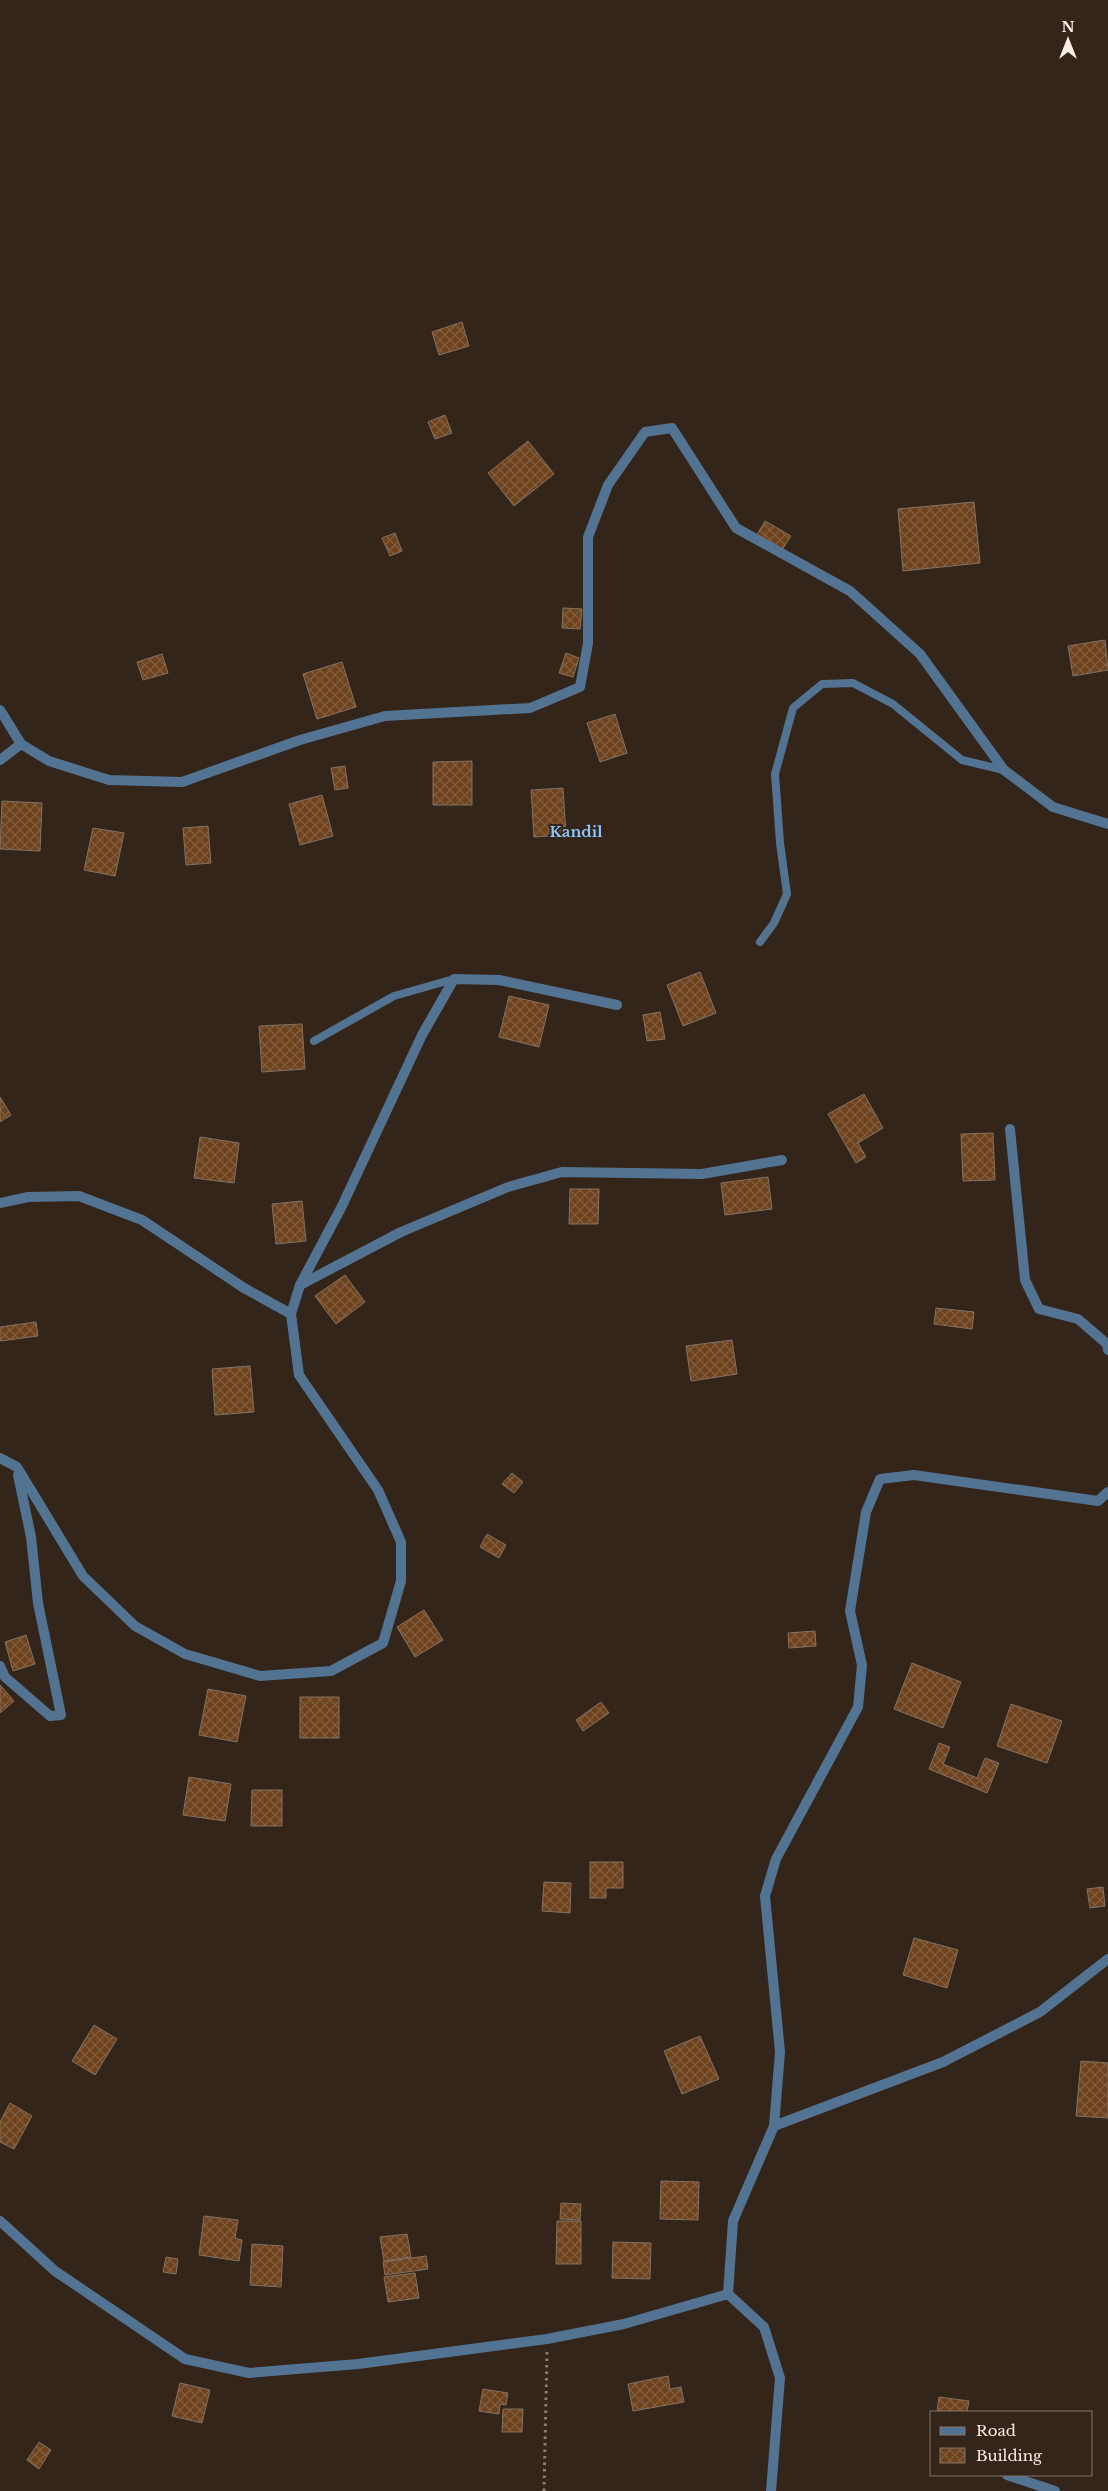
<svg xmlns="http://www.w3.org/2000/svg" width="1108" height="2491" font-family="'Libre Baskerville',serif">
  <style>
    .building { fill: url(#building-cross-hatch); stroke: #837264 }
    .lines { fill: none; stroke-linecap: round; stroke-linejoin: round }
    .path { stroke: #8b7e74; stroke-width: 3; stroke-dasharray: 2.5 4; stroke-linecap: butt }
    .lane { stroke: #537393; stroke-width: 8 }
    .street { stroke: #537393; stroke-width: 10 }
    .labels { text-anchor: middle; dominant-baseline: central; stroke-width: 4; stroke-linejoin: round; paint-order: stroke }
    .neighbourhood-label { font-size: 15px; font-weight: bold; fill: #8dc6ff; stroke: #332519 }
  </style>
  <defs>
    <pattern id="building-cross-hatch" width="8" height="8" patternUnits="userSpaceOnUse" patternTransform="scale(1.25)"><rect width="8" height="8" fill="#6d421d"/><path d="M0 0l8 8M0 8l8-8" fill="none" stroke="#835e3e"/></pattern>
  </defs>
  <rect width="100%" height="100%" fill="#332519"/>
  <g class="building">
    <path d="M462,322l7,24 -30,9 -7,-23z"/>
    <path d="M445,415l7,18 -17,6 -7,-17z"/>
    <path d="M528,441l26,33 -40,32 -26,-33z"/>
    <path d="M974,502l6,61 -77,8 -5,-62z"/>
    <path d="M765,521l26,15 -11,17 -25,-15z"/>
    <path d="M395,533l7,18 -12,5 -8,-18z"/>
    <path d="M563,608l19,1 -2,20 -18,-1z"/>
    <path d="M1105,640l3,30 -35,6 -5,-30z"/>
    <path d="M566,653l13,5 -6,19 -14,-4z"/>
    <path d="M162,654l6,19 -25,7 -6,-18z"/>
    <path d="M342,662l14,45 -39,12 -14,-45z"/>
    <path d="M615,714l12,39 -27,9 -13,-39z"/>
    <path d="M472,761v44h-39v-43z"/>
    <path d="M345,766l3,22 -13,2 -4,-22z"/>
    <path d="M563,788l3,47 -32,2 -3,-47z"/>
    <path d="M322,795l11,41 -33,9 -11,-41z"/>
    <path d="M2,801l40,2 -2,48 -40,-2z"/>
    <path d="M208,826l3,37 -25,2 -3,-37z"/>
    <path d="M93,828l31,5 -9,43 -31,-6z"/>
    <path d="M700,972l16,41 -33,13 -16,-41z"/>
    <path d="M509,996l40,9 -10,42 -40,-10z"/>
    <path d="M660,1012l5,27 -18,2 -4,-26z"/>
    <path d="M302,1024l3,45 -43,3 -3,-46z"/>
    <path d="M864,1094l19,34 -25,15 8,14 -10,6 -28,-49z"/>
    <path d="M0,1097l11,18 -11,7z"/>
    <path d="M993,1133l2,47 -32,1 -2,-47z"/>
    <path d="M200,1137l39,6 -5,40 -40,-5z"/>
    <path d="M768,1177l4,32 -47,6 -4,-32z"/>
    <path d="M570,1189h29l-1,35h-29z"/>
    <path d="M302,1201l4,40 -30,3 -4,-40z"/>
    <path d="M345,1275l20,27 -29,22 -21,-28z"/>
    <path d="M936,1308l38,4 -2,17 -38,-5z"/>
    <path d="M36,1322l2,14 -38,5v-14z"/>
    <path d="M732,1340l5,34 -46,7 -5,-35z"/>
    <path d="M250,1366l4,46 -39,3 -3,-46z"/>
    <path d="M512,1473l11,9 -9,11 -12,-9z"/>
    <path d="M487,1534l19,11 -7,13 -19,-11z"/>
    <path d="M424,1610l19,30 -28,17 -18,-30z"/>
    <path d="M815,1631l1,15 -27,2 -1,-15z"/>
    <path d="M26,1635l9,29 -22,7 -8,-29z"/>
    <path d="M912,1663l49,19 -18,46 -49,-19z"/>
    <path d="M0,1685l14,16 -14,12z"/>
    <path d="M208,1689l38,7 -9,46 -38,-7z"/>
    <rect x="300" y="1697" width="39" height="41"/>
    <path d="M601,1702l8,11 -26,18 -7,-11z"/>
    <path d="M1011,1704l51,17 -15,42 -50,-17z"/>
    <path d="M939,1743l11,4 -7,17 34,14 8,-20 14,5 -12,30 -58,-24z"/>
    <path d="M189,1777l42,7 -6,37 -42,-6z"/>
    <path d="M252,1790h30v36h-31z"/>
    <path d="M590,1862h33v26h-17v10h-16z"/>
    <path d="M544,1882l27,1 -1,30 -28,-2z"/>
    <path d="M1103,1887l2,19 -15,2 -3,-19z"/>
    <path d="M914,1938l44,12 -11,38 -44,-13z"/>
    <path d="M94,2025l23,14 -22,36 -23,-14z"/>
    <path d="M700,2036l19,43 -37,15 -18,-43z"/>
    <path d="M1081,2061l27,2v55l-32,-2z"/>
    <path d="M10,2103l22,13 -18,33 -14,-7v-20z"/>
    <path d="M661,2181l38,1 -1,38 -38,-1z"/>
    <path d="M561,2203l20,1 -1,16 -20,-1z"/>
    <path d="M204,2216l34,4 -3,18 7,2 -3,21 -40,-6z"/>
    <path d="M557,2221h24v43h-25z"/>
    <path d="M407,2234l4,23 -27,4 -4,-24z"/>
    <path d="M613,2242l38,1 -1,36 -38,-1z"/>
    <path d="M252,2244l31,2 -2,41 -31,-2z"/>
    <path d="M426,2256l2,13 -43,6 -2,-13z"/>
    <path d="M166,2257l12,2 -2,15 -13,-2z"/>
    <path d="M415,2273l4,25 -31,4 -4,-25z"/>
    <path d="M668,2376l2,13 11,-2 3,15 -51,9 -5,-27z"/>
    <path d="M180,2383l30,7 -8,33 -30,-7z"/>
    <path d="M483,2389l25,4 -2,12 -6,-1 -1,10 -20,-3z"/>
    <path d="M939,2397l30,4 -2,11h-30z"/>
    <path d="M503,2409h20l-1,23h-20z"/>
    <path d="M39,2442l12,8 -12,19 -12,-9z"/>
  </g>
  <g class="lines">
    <path class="path" d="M544,2491l3,-139"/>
    <g class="lane">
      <path d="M760,942l14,-19 13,-29 -7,-51 -5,-69 18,-66 29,-24 31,-1 40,21 69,56 42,10"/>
      <path d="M314,1041l80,-45 60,-17"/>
    </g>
    <g class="street">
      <path d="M0,710l21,34 28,17 60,19 73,2 118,-42 85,-24 145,-8 50,-21 8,-44v-106l20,-52 37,-53 27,-4 64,100 114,63 70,63 84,116 49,37 55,17"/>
      <path d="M0,760l21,-16"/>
      <path d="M1010,1129l15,151 14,29 39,10 29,25 1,6"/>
      <path d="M0,1203l28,-6 51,-1 63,24 102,68 47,26"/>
      <path d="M300,1285l101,-53 107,-45 54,-15 140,2 80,-14"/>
      <path d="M0,1458l17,9 66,109 52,50 50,28 75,22 71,-5 52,-28 18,-62v-39l-23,-52 -79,-115 -8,-61 9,-29 42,-79 80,-171 32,-56 45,1 118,25"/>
      <path d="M0,1666l5,11 45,39 11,-1 -23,-112 -7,-66 -13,-62"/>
      <path d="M774,2126l6,-74 -15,-156 11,-37 82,-152 4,-42 -12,-54 16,-99 14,-33 34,-4 184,26 10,-9"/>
      <path d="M0,2221l55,50 130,88 64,14 109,-9 189,-25 77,-15 104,-30"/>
      <path d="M1007,2475l48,16"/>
      <path d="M771,2491l9,-113 -16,-51 -36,-33 5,-73 41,-95 169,-64 97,-50 68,-53"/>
    </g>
  </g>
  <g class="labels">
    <g class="neighbourhood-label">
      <text x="576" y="831">Kandil</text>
    </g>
  </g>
  <rect x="930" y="2411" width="162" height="65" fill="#332519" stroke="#82756b"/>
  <rect x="940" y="2427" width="25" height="8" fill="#537393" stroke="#82756b"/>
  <text x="976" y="2436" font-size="15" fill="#f8ede6">Road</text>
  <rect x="940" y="2448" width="25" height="15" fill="url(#building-cross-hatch)" stroke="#82756b"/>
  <text x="976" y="2461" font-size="15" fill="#f8ede6">Building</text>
  <g transform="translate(1068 40)" stroke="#332519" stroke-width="4" paint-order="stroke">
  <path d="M0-4L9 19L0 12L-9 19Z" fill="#f8ede6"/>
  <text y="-8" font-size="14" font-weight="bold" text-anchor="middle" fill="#f8ede6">N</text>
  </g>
</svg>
